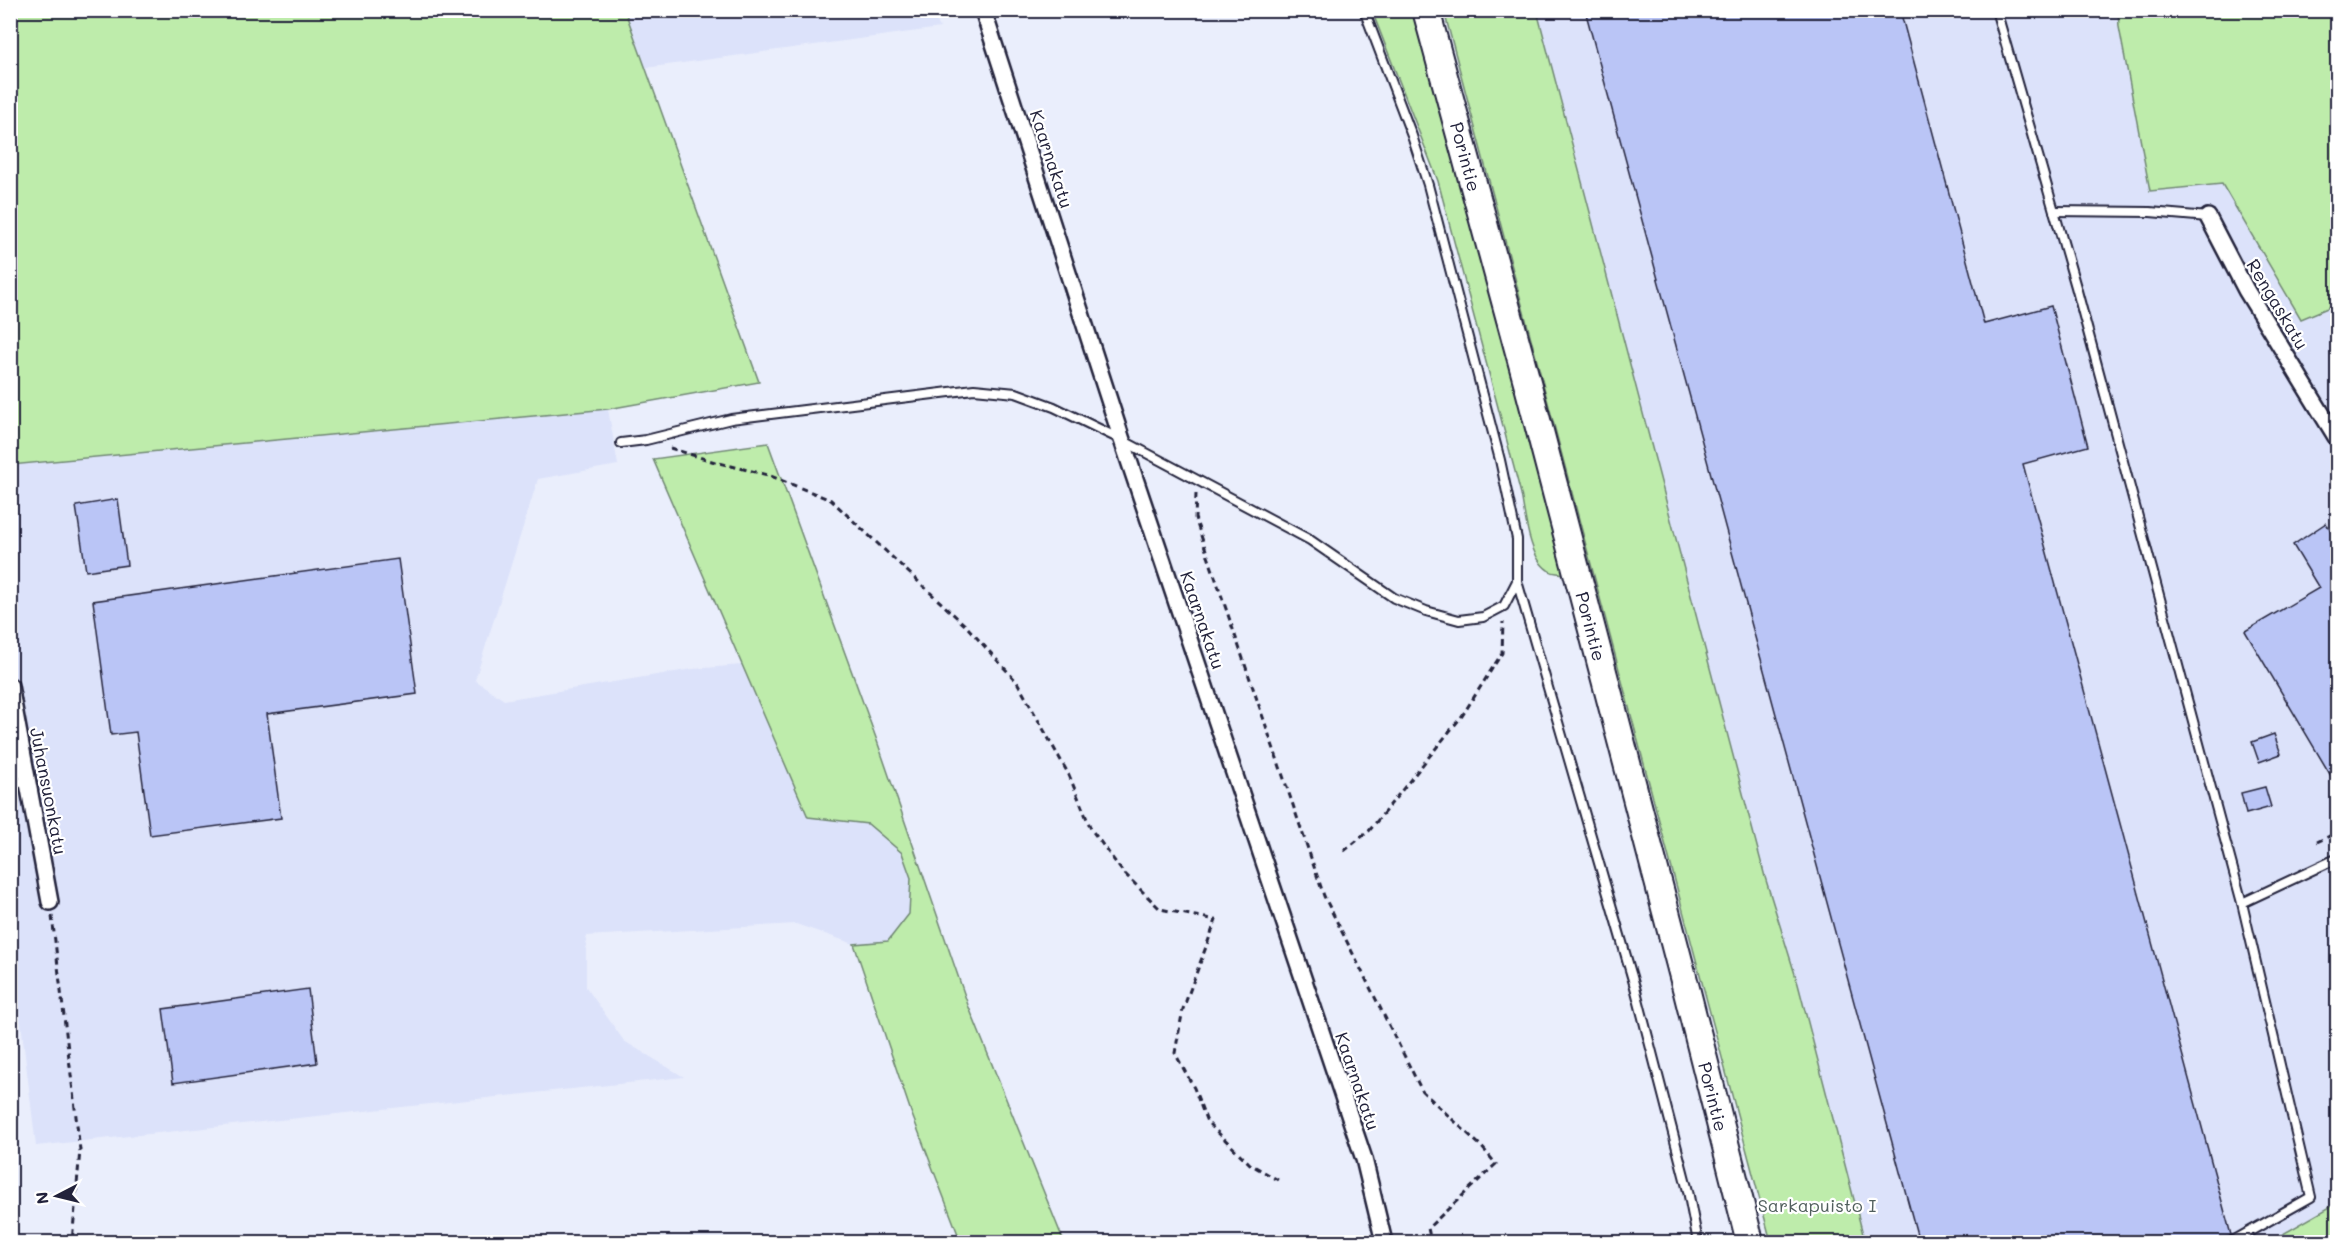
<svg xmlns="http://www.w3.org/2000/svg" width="2348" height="1253" font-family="Mali,sans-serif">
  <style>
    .built { fill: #dce2fa }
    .green { fill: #beecab; stroke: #708773; stroke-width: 1.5 }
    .building { fill: #bac5f6; stroke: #22223b; stroke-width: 1.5 }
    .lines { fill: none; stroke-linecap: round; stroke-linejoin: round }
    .service-casing { stroke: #22223b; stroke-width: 12 }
    .minor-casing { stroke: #22223b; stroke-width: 20 }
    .trunk-casing { stroke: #22223b; stroke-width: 30 }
    .path { stroke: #22223b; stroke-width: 3; stroke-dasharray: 6 4.5; stroke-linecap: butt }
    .service { stroke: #fff; stroke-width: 8 }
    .minor { stroke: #fff; stroke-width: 15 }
    .trunk { stroke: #fff; stroke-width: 26 }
    .labels { text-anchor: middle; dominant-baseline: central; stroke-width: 4.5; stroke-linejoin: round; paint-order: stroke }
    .street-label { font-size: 18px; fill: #22223b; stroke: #fff }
    .park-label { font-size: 18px; fill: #515f5d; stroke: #fff }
  </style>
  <rect width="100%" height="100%" fill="#eaeefc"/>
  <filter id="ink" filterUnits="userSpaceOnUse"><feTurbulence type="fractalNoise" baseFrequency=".0167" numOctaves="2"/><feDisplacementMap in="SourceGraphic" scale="12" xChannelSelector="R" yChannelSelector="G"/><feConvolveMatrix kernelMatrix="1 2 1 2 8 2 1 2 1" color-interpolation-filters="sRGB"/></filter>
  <g filter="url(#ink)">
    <g class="built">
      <path d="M625,11h307l8,17 -295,40z"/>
      <path d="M1537,11h581l1,16 31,164 72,-7 78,135 37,-15v899l-68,39h-404l-67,-258 -33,-106z"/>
      <path d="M608,409l10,56 -80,14 -63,201 29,20 189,-31 48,-4 67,152 60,7 34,29 9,25 -2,36 -21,27 -34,3 -58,-20 -210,12v51l38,54 60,36 -648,69 -26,-214v-467z"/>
    </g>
    <g class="green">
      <path d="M10,11h615l134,371 -151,27 -597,56z"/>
      <path d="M1372,11h42l153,563c-6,-1 -14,0 -19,-4 -19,-12 -23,-56 -27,-76l-83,-313z"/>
      <path d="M1444,11h93l228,866 33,107 67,258h-94z"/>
      <path d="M2118,11h219v293l-36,15 -79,-135 -72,7 -31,-164z"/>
      <path d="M768,443l108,295 92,267 96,237h-103l-50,-130 -57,-168 34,-3 21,-27 2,-36 -9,-25 -34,-29 -60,-7 -155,-358z"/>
      <path d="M2337,1203v39h-68z"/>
    </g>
    <g class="building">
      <path d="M1585,10h315l84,314 67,-18 37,140 -65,18 208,771 -3,2 -21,5h-288z"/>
      <path d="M118,499l9,66 -41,6 -10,-65z"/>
      <path d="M2326,523l11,20v243l-92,-155 74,-43 -26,-43z"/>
      <path d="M398,559l19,135 -150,20 14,104 -131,17 -14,-103 -25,3 -18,-134z"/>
      <path d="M2274,734l7,20 -22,8 -7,-20z"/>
      <path d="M2265,787l6,20 -25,7 -5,-21z"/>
      <path d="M308,989l9,74 -144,20 -10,-74z"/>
    </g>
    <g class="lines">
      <defs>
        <g id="service">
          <path d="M1996,10l80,277 166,616"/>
          <path d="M2054,211l96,1 58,5"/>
          <path d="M621,443l25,-3 85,-21 243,-30 42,4 38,14 68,33 188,100 84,58 32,13 33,9 24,-3 21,-11 13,-25v-42l-17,-79 -72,-275 -16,-49 -48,-126"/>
          <path d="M1517,581l118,406 53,204 10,51"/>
          <path d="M10,784l17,-2"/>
          <path d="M2231,1242l80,-45 -69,-294 96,-45"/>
        </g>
        <g id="minor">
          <path d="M983,10l139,430 242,719 20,83"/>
          <path d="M2208,217l38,73 92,150"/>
          <path d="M10,686l40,216"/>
        </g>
        <g id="trunk">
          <path id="s1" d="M1426,10l101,372 160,610 63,250"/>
        </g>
      </defs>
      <use href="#service" class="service-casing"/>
      <use href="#minor" class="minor-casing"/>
      <use href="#trunk" class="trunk-casing"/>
      <g class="path">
        <path d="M670,448l45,14 53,13 63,25 136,127 50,55 52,93 22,54 31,42 38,38 56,11 -33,89 -8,44 19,35 13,34 43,42 28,16"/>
        <path d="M1196,494l-1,24 129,378 98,195 59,55 15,18 -68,64 3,14"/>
        <path d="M2317,842l21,-10"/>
        <path d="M1344,851l25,-20 93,-115 40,-63 1,-31"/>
        <path d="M52,916l28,234 -8,92"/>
        <path d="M2335,1242l3,-2"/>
      </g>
      <use href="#service" class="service"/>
      <use href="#minor" class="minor"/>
      <use href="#trunk" class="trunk"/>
    </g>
  </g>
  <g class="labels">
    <g class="street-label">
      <text stroke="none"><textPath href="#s1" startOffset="152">Porintie</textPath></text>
      <text transform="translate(1052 159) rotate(72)">Kaarnakatu</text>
      <text transform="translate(2278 304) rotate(59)">Rengaskatu</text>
      <text transform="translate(1203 620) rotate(71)">Kaarnakatu</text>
      <text stroke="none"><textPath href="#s1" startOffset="638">Porintie</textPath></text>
      <text transform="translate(49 791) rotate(79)">Juhansuonkatu</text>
      <text transform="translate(1358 1081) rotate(71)">Kaarnakatu</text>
      <text stroke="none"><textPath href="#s1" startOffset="1124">Porintie</textPath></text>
    </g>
    <g class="park-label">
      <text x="1817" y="1205">Sarkapuisto I</text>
    </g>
  </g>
  <rect width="2348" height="1253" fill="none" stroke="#fff" stroke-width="36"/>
  <rect x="18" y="18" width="2312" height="1217" fill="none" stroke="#22223b" stroke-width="2" filter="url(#ink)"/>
  <g transform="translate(57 1196) rotate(263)" stroke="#ffffff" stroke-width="4.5" paint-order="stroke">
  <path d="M0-4.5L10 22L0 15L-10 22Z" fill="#22223b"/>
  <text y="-9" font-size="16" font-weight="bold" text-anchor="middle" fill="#22223b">N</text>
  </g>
</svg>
